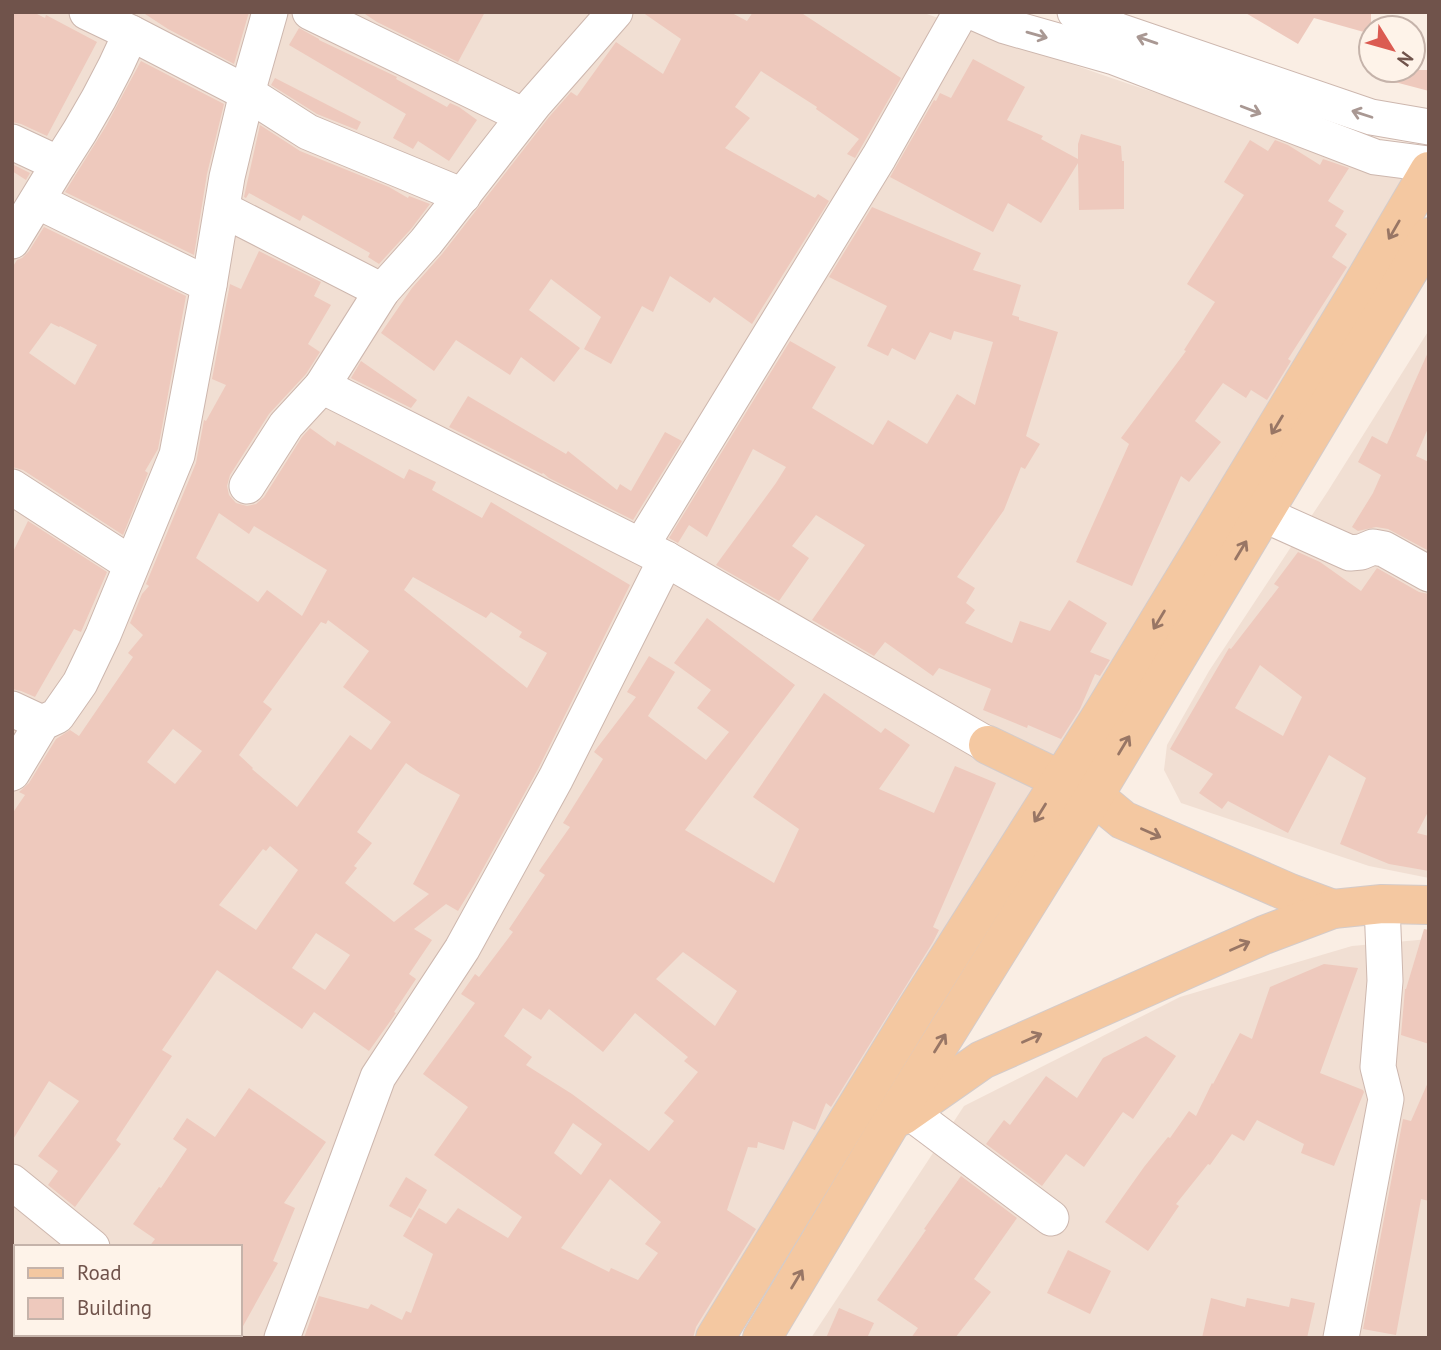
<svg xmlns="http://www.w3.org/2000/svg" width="1441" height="1350" font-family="'PT Sans',sans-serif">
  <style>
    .residential { fill: #f1dfd3; fill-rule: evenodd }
    .building { fill: #eec9bd; fill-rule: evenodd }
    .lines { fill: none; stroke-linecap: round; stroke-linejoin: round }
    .minor-casing { stroke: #cdb7ae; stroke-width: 37 }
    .major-casing { stroke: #d4cbc9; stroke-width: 40 }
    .minor { stroke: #fff; stroke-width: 35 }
    .major { stroke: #f4c8a1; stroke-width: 38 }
    .oneway { stroke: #a99893 }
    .oneway2 { stroke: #987665 }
  </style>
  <rect width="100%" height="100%" fill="#faeee4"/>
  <g class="residential">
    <path d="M12,12h909l208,72 288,96 -707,1158h-698zM16,1247h224v87h-224z"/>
    <path d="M1429,330v548l-60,-12 -188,-63 -17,-33 3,-25 42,-74 119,-180z"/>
    <path d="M1429,939v399h-618l153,-232 216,-109 172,-51z"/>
  </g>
  <g class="building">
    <path d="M12,12h21l12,6 1,-3 51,27 -50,94 -26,-12 -9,-2z"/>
    <path d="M142,12h107l-15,52 -66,-35z"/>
    <path d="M362,12h123l-27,50 -81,-40z"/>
    <path d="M642,12h88l17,9 6,-9h47l101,66 -46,80 -8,-4 12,-15 -43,-30 1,-2 -56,-36 -26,36 15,11 -25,30 90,50 3,-4 11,7 -77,123 -38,-27 -4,6 -40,-27 -17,36 -11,-6 -31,58 -27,-15 17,-32 -50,-38 -22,31 51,38 -26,34 -33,-25 -11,18 -54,-35 -22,31 -53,-38 31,-45 30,-34 107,-137 22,-25 6,4 39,-54 47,32 18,-35z"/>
    <path d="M1244,12h127v22l-57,-16 -16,26z"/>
    <path d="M299,28l20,11v1l78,37 -1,2 51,28 3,-4 9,4 18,13 -28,41 -31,-20 -5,8 -20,-11 13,-24 -117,-69z"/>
    <path d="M973,59l52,28 -18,33 36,16 -2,3 37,20v-15l3,-10 40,12 1,15h2v48l-45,1 -1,-47 -37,60 -33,-20 -15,29 -103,-55 44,-77 2,1 4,-8 11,5z"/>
    <path d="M141,61l83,43 -17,70 -13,81 -129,-63 41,-66z"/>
    <path d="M1373,70h56v21l-57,-15z"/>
    <path d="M275,78l86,44 -4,8 -40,-16 -46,-29z"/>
    <path d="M260,125l40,26 89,36 19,11 1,-2 21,8 -19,25 -32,35 -11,-7 2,-4 -67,-38 -3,6 -51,-28 -3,5 -2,-1z"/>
    <path d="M1250,140l18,11 7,-11 13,5 32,20 3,-6 26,9 -21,33 16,10 -9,15 12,8 -15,23 15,10 -59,92 3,2 -24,39 -16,-10 -5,8 -23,-15 -28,38 26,21 -32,40 -8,-6 -49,110 -56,-24 53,-118 -8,-6 65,-87 -2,-1 31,-48 -28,-18 57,-89 -20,-13z"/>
    <path d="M12,164l18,9 -4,7 -14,-9z"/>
    <path d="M872,207l109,46 -8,17 48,15 -9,30 7,2v3l39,12 -32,104 14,8 -15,25 -4,-2 -17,43 -47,67 18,11 -9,15 9,7 -10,13 47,20 8,-22 30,10 19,-31 38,23 -17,29 20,8 -10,16 -5,-2 -15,35 -19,30 -33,-14 -1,3 -44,-18 8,-21 -52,-21 -6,8 -48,-34 -11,14 -62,-36 53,-75 -49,-30 -24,31 17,12 -30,43 -63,-36 60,-82 10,-16 -33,-18 -46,88 -18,-12 -11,18 -9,-5 121,-197 46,26 -24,41 61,37 15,-25 39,24 30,-50 18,11 18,-63 -39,-11 -3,9 -21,-8 -15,28 -23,-12 -4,8 -21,-10 20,-40 -58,-29z"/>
    <path d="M44,227l142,69 -28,153 -13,22 3,2 -25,62 -100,-65 -11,-3v-199l5,-8 5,-2 7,-7zM51,323l8,4 1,-1 37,19 -22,40 -46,-32z"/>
    <path d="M259,251l62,31 -7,14 17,9 -23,39 12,8 -14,22 -37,40 -39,61 -3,11 2,9 7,8 11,3 9,-2 8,-7 38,-60 8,-9 25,18 2,-5 67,38 5,-10 27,13 -4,8 50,28 9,-16 139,83 -92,184 -63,114 -17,28 -12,-7 -32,25 18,11 -23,34 7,5 -22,33 2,1 -27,38 -55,-39 -12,17 -85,-59 -55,80 10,6 -56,84 5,4 -46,63 -27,-22 10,-14 -20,-15 41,-55 -30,-20 -37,60v-327l13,-19 -6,-3 10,-9 27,-44 14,-9 9,6 54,-79 -5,-4 15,-18 -13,-12 12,-29 7,-8 -3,-2 50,-121 8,-43 2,1 20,-36 -14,-6 18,-95 11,5zM219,513l30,21 5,-8 73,44 -25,46 -35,-26 -9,12 -62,-44zM413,577l73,41 5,-6 31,20 -3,5 28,16 -20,35 -123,-98zM328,620l41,31 -26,36 48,35 -20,28 -21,-15 -53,72 -45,-38 1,-1 -14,-13 33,-46 -9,-7 58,-80 5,2zM173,729l29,22 -27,33 -28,-22zM406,763l14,10 40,22 -47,89 16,10 -35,28 -49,-39 12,-15 -3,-2 18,-23 -15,-11zM270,846l28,24 -42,60 -37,-25 44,-56 3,2zM316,933l34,22 -25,35 -33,-22z"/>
    <path d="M1429,350v76l-13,30 13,6v89l-41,-22 -12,-2 -18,4 -6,-4 21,-34 8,-18 -23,-13 14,-26 15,8z"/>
    <path d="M361,361l56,39 -6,8 -60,-30z"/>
    <path d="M468,396l98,58 2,-3 49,39 3,-6 11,7 34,-59 17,9 -49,79 -84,-42 -6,-5 -1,1 -93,-47z"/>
    <path d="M28,521l79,51 -26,60 -7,-3 -39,68 -14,-6 -9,-2v-135z"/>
    <path d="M1298,552l22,10 41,29 16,-23 42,24 10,2v216l-12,23 12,3v35l-40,-7 -49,-20 26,-66 -37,-23 -41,78 -60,-32 -6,8 -23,-16 14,-19 -43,-25 59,-101 2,1 48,-62 -5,-3zM1260,665l42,32 -19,39 -48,-28z"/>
    <path d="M707,618l88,67 -110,145 89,53 25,-54 -46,-32 71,-104 57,40 4,-5 25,17 -31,44 55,24 21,-47 41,17 -63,144 6,3 -6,12 -102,165 -5,-4 -11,27 -22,-9 -9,29 -26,-8 -1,6 -9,-1 -21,63 29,19 -60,98 -3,11h-389l15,-42 49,13 3,-5 31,16 4,-9 5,2 22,-59 -30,-18 16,-28 27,16 12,-16 50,30 14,-21 -88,-62 34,-48 -45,-33 52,-71 -14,-9 14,-20 4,3 34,-45 -4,-3 36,-54 -6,-4 31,-44 -7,-4 40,-64 -9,-7 42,-55 -9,-5 22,-36 26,16 -27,44 58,44 23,-28 -32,-24 14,-18 -37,-27zM683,952l54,39 -22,35 -59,-47zM523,1008l18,12 8,-11 54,43 32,-39 53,44 -4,4 14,11 -34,41 10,8 -25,30 -77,-57 -46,-29 6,-8 -28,-21zM573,1123l29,21 -21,31 -27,-22zM610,1179l51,43 -16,22 13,9 -20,27 -27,-12 -2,4 -48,-24z"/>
    <path d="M1424,929l5,1v114l-28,-9 4,-46h1z"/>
    <path d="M1324,964l34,4 -38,105 43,17 1,2 -30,74 -33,-13 3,-9 -47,-24 -13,21 -12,-7 -22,31 -2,-1 -32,40 3,2 -31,45 -43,-29 39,-55 24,-30 2,1 19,-27 7,5 16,-33 1,1 27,-51 12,6 18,-52z"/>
    <path d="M1146,1036l30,20 -43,63 -10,-7 -39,55 -18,-13 -24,32 -56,-42 18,-24 6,5 36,-49 31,22 26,-40z"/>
    <path d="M1429,1080v121l-8,-2 -25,136 -33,-6 40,-210 8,2z"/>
    <path d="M249,1088l77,54 -42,61 11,5 -22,53 5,2 -36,65 -2,-3v-78h-91l6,-8 -22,-15 26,-37 2,1 26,-39 -14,-10 14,-21 28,19z"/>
    <path d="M961,1176l56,42 -43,61 17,13 -36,46h-44l7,-10 -41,-28 49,-70 -2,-1z"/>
    <path d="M406,1177l21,13 -16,28 -22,-12z"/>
    <path d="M1068,1250l43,21 -21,43 -43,-21z"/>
    <path d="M1211,1298l34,9 2,-9 42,9 2,-9 24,5 -8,35h-105z"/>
    <path d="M839,1308l35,15 -7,15h-41z"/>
  </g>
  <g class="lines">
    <defs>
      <g id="minor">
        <path d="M87,12l44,21 116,60 61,39 155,64"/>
        <path d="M310,12l214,104"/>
        <path d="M973,12l32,14 109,31 261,100 54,7"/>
        <path d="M1075,12l44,19 252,86 58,10"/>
        <path d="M12,142l47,22 -47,77"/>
        <path d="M59,164c28,-42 52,-85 72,-131"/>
        <path d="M37,201l172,84"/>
        <path d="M222,209l160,82"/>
        <path d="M322,386l344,173 322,186"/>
        <path d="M247,486l39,-61 36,-39 60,-95 44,-49 108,-138 81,-92"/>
        <path d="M12,487l119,77"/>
        <path d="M1263,514l87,39 11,-1 12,-5 11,2 45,25"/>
        <path d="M641,546l238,-389 82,-145"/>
        <path d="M12,709l30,14"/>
        <path d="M12,773l30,-50 15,-7 23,-33 23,-48 74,-180 32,-170 18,-108 20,-84 23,-81"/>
        <path d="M908,1111l143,107"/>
        <path d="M12,1182l80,65"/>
        <path d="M220,1334l5,4"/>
        <path d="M282,1338l96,-261 84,-128 94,-171 110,-219"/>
        <path d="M1341,1338l45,-239 -8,-32 7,-86 -3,-77"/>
      </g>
      <g id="major">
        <path d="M988,745l106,51 29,24 167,73 43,16"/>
        <path d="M902,1116l80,-56 282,-125 69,-26 49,-5 47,1"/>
        <path d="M715,1338l200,-327 188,-298 255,-421 71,-121"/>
        <path d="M762,1338l128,-214 204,-328 335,-559"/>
      </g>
    </defs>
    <use href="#minor" class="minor-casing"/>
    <use href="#major" class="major-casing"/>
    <use href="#minor" class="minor"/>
    <use href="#major" class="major"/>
  </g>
  <defs><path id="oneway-shaft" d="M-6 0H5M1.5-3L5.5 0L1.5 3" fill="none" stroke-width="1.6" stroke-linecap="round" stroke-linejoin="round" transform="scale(1.75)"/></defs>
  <g class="oneway">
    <use href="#oneway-shaft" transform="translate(1037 35) rotate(16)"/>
    <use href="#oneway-shaft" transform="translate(1147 40) rotate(-161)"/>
    <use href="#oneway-shaft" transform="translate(1251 110) rotate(21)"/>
    <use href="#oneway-shaft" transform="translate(1362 114) rotate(-162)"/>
  </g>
  <g class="oneway2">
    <use href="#oneway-shaft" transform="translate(1394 230) rotate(120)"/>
    <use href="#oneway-shaft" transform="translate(1277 425) rotate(121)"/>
    <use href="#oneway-shaft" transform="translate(1241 550) rotate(-59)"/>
    <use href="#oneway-shaft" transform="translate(1159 620) rotate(121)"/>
    <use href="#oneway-shaft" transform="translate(1124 745) rotate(-59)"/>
    <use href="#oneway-shaft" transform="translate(1040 813) rotate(122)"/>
    <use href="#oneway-shaft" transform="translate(1151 833) rotate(24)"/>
    <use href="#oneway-shaft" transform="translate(1240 946) rotate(-24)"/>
    <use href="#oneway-shaft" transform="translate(1032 1038) rotate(-24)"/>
    <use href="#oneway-shaft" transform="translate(940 1043) rotate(-58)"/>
    <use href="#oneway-shaft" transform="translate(797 1279) rotate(-59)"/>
  </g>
  <rect width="1441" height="1350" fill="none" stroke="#70534b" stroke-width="28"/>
  <rect x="14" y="1245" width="228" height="91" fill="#fef3e9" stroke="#c5b3aa" stroke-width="2"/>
  <rect x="28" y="1268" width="35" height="10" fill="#f4c8a1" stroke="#c5b3aa" stroke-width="2"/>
  <text x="77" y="1280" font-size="21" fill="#70534b">Road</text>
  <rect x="28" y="1298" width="35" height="21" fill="#eec9bd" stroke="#c5b3aa" stroke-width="2"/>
  <text x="77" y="1315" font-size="21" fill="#70534b">Building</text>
  <g transform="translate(1392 49) rotate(127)"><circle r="33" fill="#fef3e9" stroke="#c5b3aa" stroke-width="2"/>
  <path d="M0-5L12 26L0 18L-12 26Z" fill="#db5b52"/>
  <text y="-10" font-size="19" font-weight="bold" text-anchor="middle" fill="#70534b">N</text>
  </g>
</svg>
